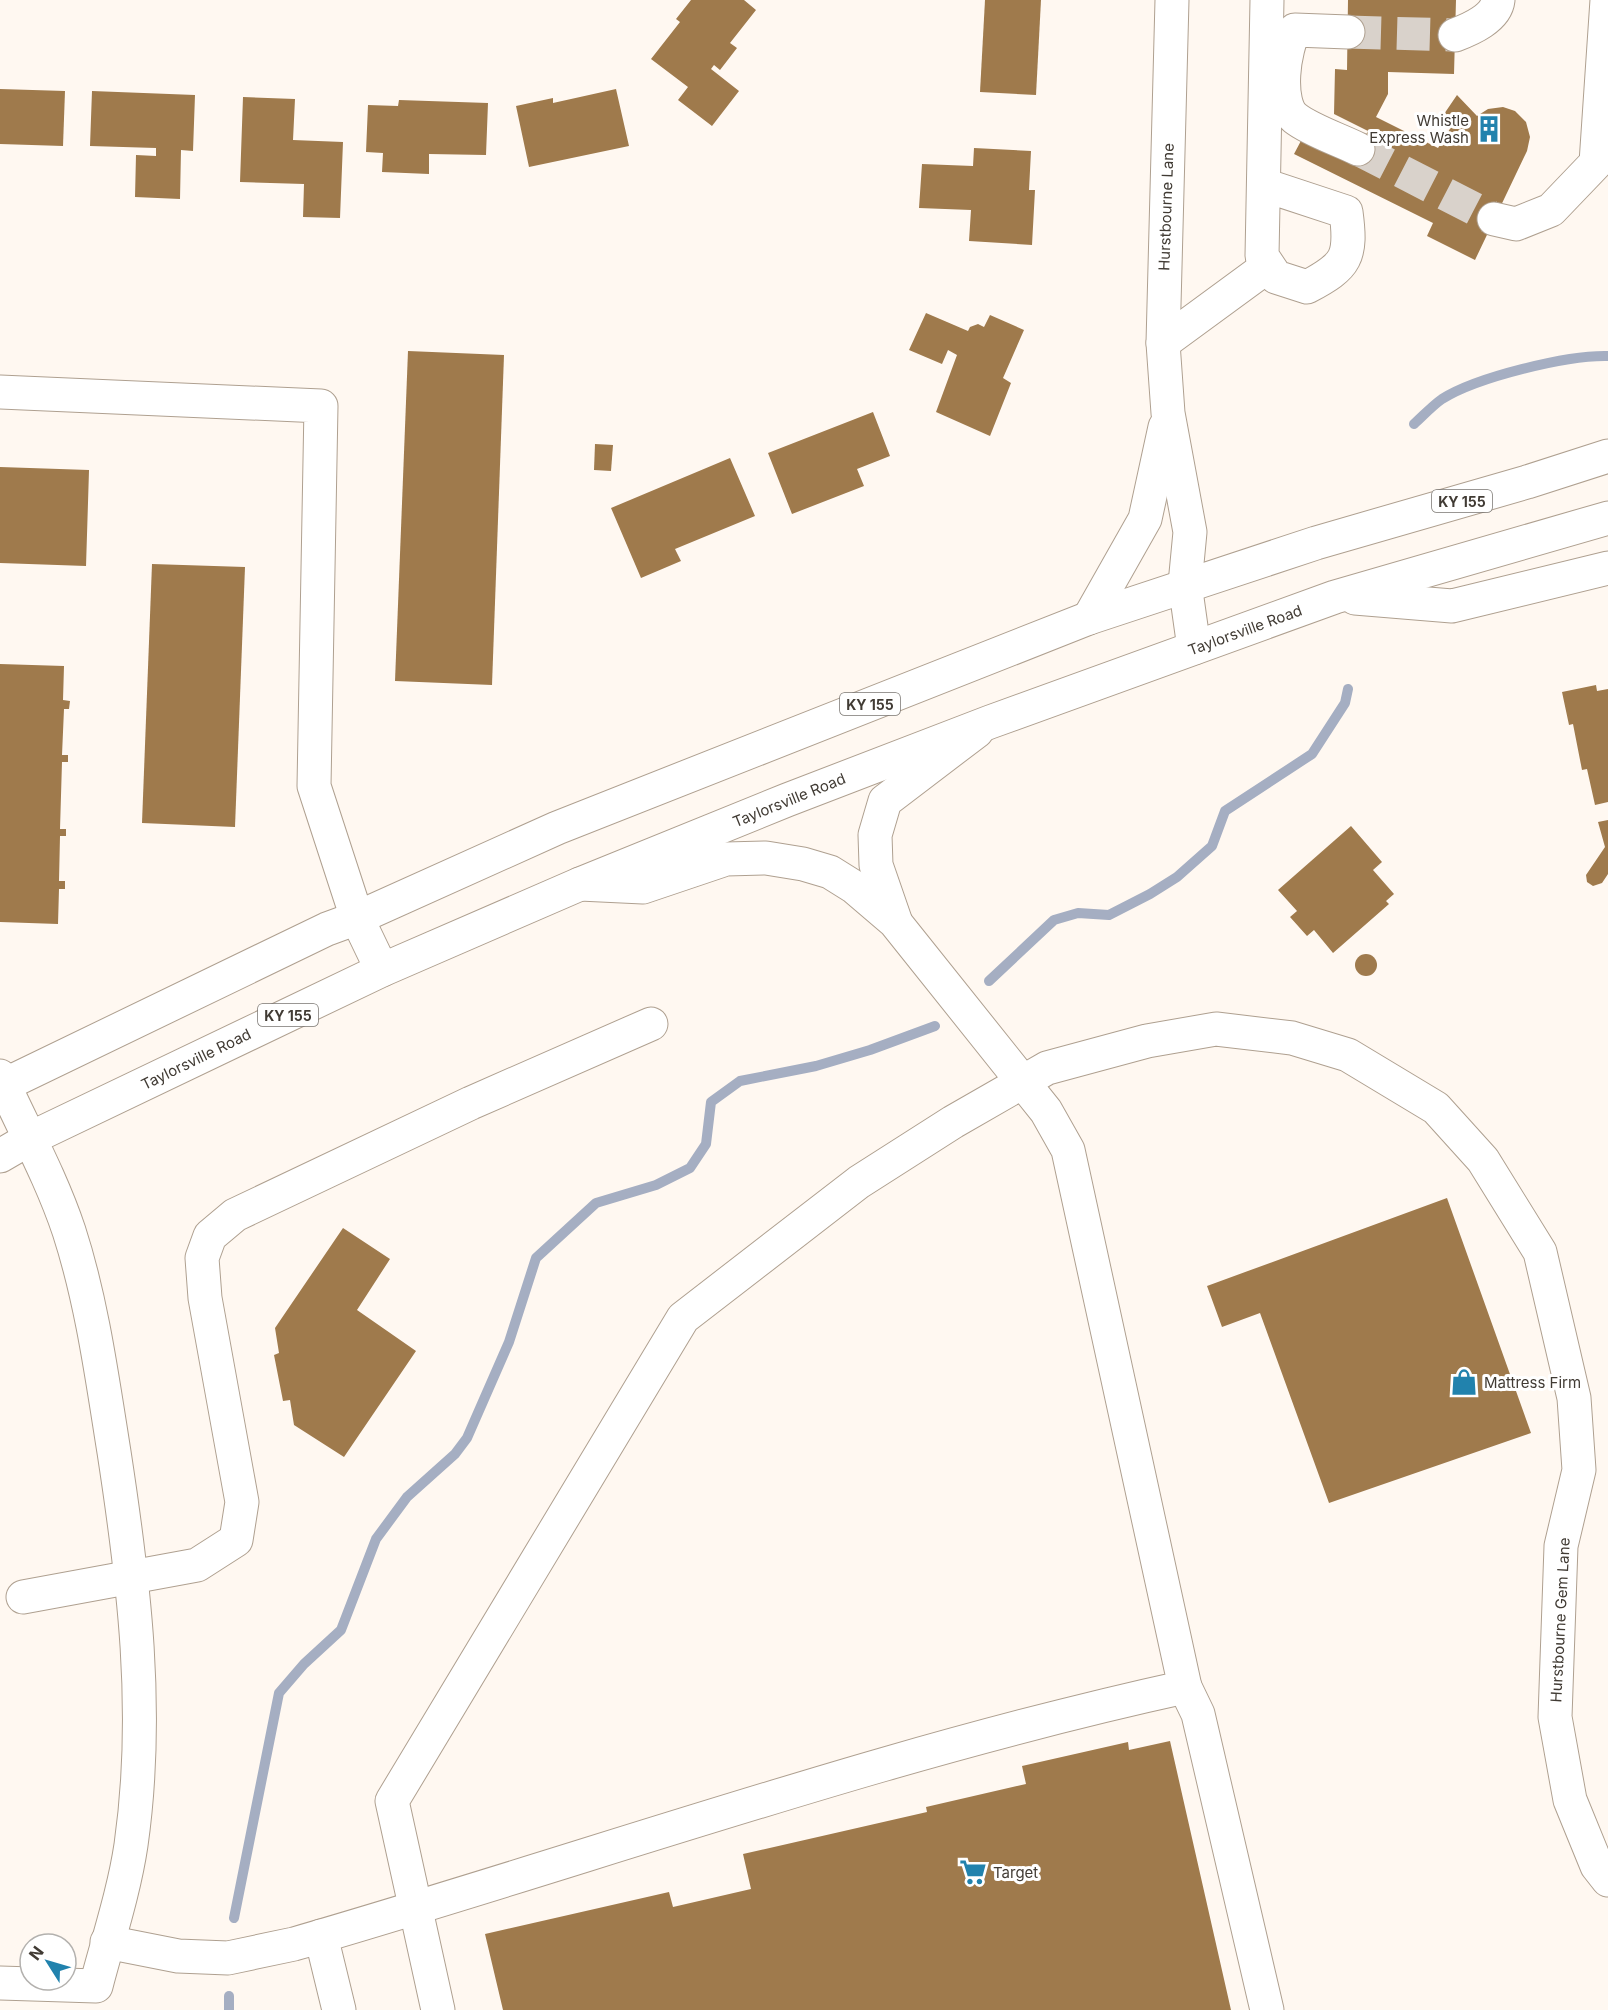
<svg xmlns="http://www.w3.org/2000/svg" width="1608" height="2010" font-family="Inter,sans-serif">
  <style>
    .lines { fill: none; stroke-linecap: round; stroke-linejoin: round }
    .stream { stroke: #a5aec2; stroke-width: 10 }
    .building { fill: #9f7a4c }
    .minor-tunnel { stroke: #d9d2cb; stroke-width: 33; stroke-dasharray: 33 16; stroke-linecap: butt }
    .minor-casing { stroke: #afa090; stroke-width: 35 }
    .major-casing { stroke: #afa090; stroke-width: 35 }
    .minor { stroke: #fff; stroke-width: 33 }
    .major { stroke: #fff; stroke-width: 33 }
    .labels { text-anchor: middle; dominant-baseline: central; stroke-width: 6; stroke-linejoin: round; paint-order: stroke }
    .shield { fill: #fff; stroke: #7a7671; stroke-width: 1.5 }
    .shield-label { font-size: 14px; font-weight: bold; fill: #413b34 }
    .poi-label { font-size: 15px; fill: #413b34; stroke: #fff; text-anchor: start }
    .street-label { font-size: 15px; fill: #413b34; stroke: #fff }
  </style>
  <rect width="100%" height="100%" fill="#fff8f1"/>
  <g class="lines">
    <g class="stream">
      <path d="M1414,424c9,-8 18,-18 28,-25 35,-22 125,-44 166,-43"/>
      <path d="M989,981l65,-61 24,-7 31,2 41,-21 27,-17 35,-31 13,-35 87,-57 33,-51 3,-14"/>
      <path d="M234,1918l45,-225 25,-29 37,-34 35,-91 31,-42 48,-43 12,-16 42,-96 27,-84 60,-55 60,-18 34,-17 16,-24 5,-42 29,-21 76,-15 54,-16 65,-24"/>
      <path d="M229,2010v-14"/>
    </g>
  </g>
  <g class="building">
    <path d="M691,0h53l12,10 -26,33 7,5 -17,22 -6,-5 -3,4 28,22 -27,35 -34,-26 10,-13 -37,-28 29,-37 -4,-3z"/>
    <path d="M985,0h56l-5,95 -56,-3z"/>
    <path d="M1348,0h108l-2,74 -66,-2v22l-12,23 62,31 15,-24 -11,-7 15,-22 20,21 11,-7 15,-2 12,4 11,11 4,15 -3,14 -52,109 -48,-24 6,-13 -139,-69 9,-17 55,12 10,-18 -34,-17 1,-45 12,1z"/>
    <path d="M0,89l65,2 -2,55 -63,-2z"/>
    <path d="M616,89l13,57 -100,21 -13,-61 37,-8v5z"/>
    <path d="M92,91l103,4 -2,56 -12,-1 -1,49 -45,-2 1,-42 20,1v-8l-66,-2z"/>
    <path d="M243,97l52,2 -2,41 50,2 -3,76 -37,-1 1,-33 -64,-2z"/>
    <path d="M399,100l89,3 -2,52 -57,-1v20l-47,-2 1,-19 -17,-1 2,-47 30,1z"/>
    <path d="M974,148l57,3 -2,39h6l-3,55 -63,-4 2,-31 -52,-2 3,-44 51,2z"/>
    <path d="M926,313l42,18 2,-4 8,-3 6,3 6,-12 34,15 -21,48 8,5 -21,53 -54,-24 21,-57 -9,-5 -6,14 -33,-14z"/>
    <path d="M408,351l96,4 -12,330 -97,-4z"/>
    <path d="M873,412l17,44 -33,13 7,17 -72,28 -24,-61z"/>
    <path d="M595,444l18,1 -2,26 -17,-1z"/>
    <path d="M730,458l25,58 -80,33 6,12 -40,17 -30,-70z"/>
    <path d="M0,467l89,3 -3,96 -86,-3z"/>
    <path d="M152,564l93,3 -10,260 -93,-4z"/>
    <path d="M0,664l64,2 -1,34 7,1 -1,8h-5l-2,46h6v7h-6l-2,67h6v7h-6l-1,45h6v8h-6l-1,35 -58,-2z"/>
    <path d="M1596,685l1,6 11,-2v113l-13,3 -8,-36 -5,1 -9,-46 -4,1 -7,-33z"/>
    <path d="M1608,820v54l-6,9 -9,3 -6,-4 -1,-7 19,-28 -7,-25z"/>
    <path d="M1351,826l31,36 -9,8 21,24 -8,7 3,3 -56,49 -19,-23 -7,6 -17,-19 7,-6 -19,-21z"/>
    <circle cx="1366" cy="965" r="11"/>
    <path d="M1447,1198l84,235 -202,70 -69,-190 -38,14 -15,-41z"/>
    <path d="M343,1228l47,31 -33,51 59,41 -72,106 -50,-32 -4,-25 -7,1 -9,-46 5,-2 -4,-25z"/>
    <path d="M1170,1741l61,269h-728l-18,-76 184,-42 4,15 78,-18 -8,-35 184,-42 -1,-5 100,-23 -4,-18 106,-24 1,8z"/>
  </g>
  <g class="lines">
    <g class="minor-tunnel">
      <path d="M1348,32l107,3"/>
      <path d="M1358,149l136,70"/>
    </g>
    <defs>
      <g id="minor">
        <path d="M1172,0l-9,343 5,70 22,119 -5,52 9,64"/>
        <path d="M1348,32l-53,-2c-11,18 -19,73 0,88 15,12 45,22 63,31"/>
        <path d="M1455,35c16,-6 41,-17 43,-35"/>
        <path d="M1264,185l82,27c6,45 1,54 -39,75l-31,-10 -14,-21 5,-256"/>
        <path d="M1494,219l22,5 35,-14 45,-47 11,-163"/>
        <path d="M1163,343l105,-77"/>
        <path d="M0,392l321,14 -7,380 43,132 25,52"/>
        <path d="M1089,618l56,-99 20,-92"/>
        <path d="M895,920l-19,-55 -1,-30 10,-34 92,-70"/>
        <path d="M0,1076c23,51 51,101 69,155 23,71 33,146 45,221 20,130 36,260 17,393 -7,47 -23,95 -35,141l-96,-3"/>
        <path d="M23,1597l174,-32 39,-25 6,-38 -37,-204 -3,-40 8,-22 25,-21 236,-112 180,-79"/>
        <path d="M1185,1687l13,27 69,296"/>
        <path d="M321,1936l18,74"/>
        <path d="M107,1942l71,14 50,2 66,-14c297,-86 589,-191 891,-257l-117,-537 -22,-39 -151,-189 -41,-35 -24,-15 -27,-8 -37,-6 -40,1 -83,28 -63,-3"/>
        <path d="M438,2010l-46,-209 291,-483 176,-136 94,-60 94,-54 100,-27 69,-12 76,9 56,17 88,53 47,52 57,92 34,146 5,72 -18,76 -6,171 15,83 27,66 11,14"/>
      </g>
      <g id="major">
        <path d="M1355,598l97,8 156,-38"/>
        <path d="M0,1087l327,-158 30,-11 200,-90 532,-210 227,-75 211,-61 81,-26"/>
        <path d="M0,1156l31,-18 351,-168 198,-86 207,-84 203,-78 345,-125 273,-79"/>
      </g>
    </defs>
    <use href="#minor" class="minor-casing"/>
    <use href="#major" class="major-casing"/>
    <use href="#minor" class="minor"/>
    <use href="#major" class="major"/>
  </g>
  <defs>
    <symbol id="building-bare" viewBox="-9 -9 18 18"><path d="M-4-6H4V6H1V3H-1V6H-4ZM-2.5-4.3h1.7v1.8h-1.7ZM.8-4.3h1.7v1.8H.8ZM-2.5-1h1.7V.8h-1.7ZM.8-1h1.7V.8H.8Z" fill="#2182ad" stroke="#fff" stroke-width="2.5" paint-order="stroke"/></symbol>
    <symbol id="shop-bare" viewBox="-9 -9 18 18"><path d="M-5-2.5h2.3a2.7 3.5 0 0 1 5.4 0H5L5.5 6h-11ZM-1.5-2.5h3a1.5 2.3 0 0 0-3 0Z" fill="#2182ad" stroke="#fff" stroke-width="2.5" paint-order="stroke"/></symbol>
    <symbol id="supermarket-bare" viewBox="-9 -9 18 18"><path d="M-6-5.5h2.5l.6 2H6L4.5 2H-2.5L-4.4-4H-6ZM-1.5 3.2a1.3 1.3 0 1 0 .1 0ZM3 3.2a1.3 1.3 0 1 0 .1 0Z" fill="#2182ad" stroke="#fff" stroke-width="2.5" paint-order="stroke"/></symbol>
  </defs>
  <g fill-rule="evenodd">
    <use href="#building-bare" x="1470" y="110" width="38" height="38"/>
    <use href="#shop-bare" x="1445" y="1363" width="38" height="38"/>
    <use href="#supermarket-bare" x="954" y="1853" width="38" height="38"/>
  </g>
  <g class="labels">
    <g class="shield">
      <rect x="1432" y="490" width="60" height="22" rx="4.5"/>
      <rect x="840" y="693" width="60" height="22" rx="4.5"/>
      <rect x="258" y="1004" width="60" height="22" rx="4.5"/>
    </g>
    <g class="shield-label">
      <text x="1462" y="501">KY 155</text>
      <text x="870" y="704">KY 155</text>
      <text x="288" y="1015">KY 155</text>
    </g>
    <g class="poi-label">
      <text x="1469" y="120" text-anchor="end">Whistle<tspan x="1469" dy="17">Express Wash</tspan></text>
      <text x="1484" y="1382">Mattress Firm</text>
      <text x="993" y="1872">Target</text>
    </g>
    <g class="street-label">
      <text transform="translate(1166 207) rotate(-88)">Hurstbourne Lane</text>
      <text transform="translate(1245 630) rotate(-20)">Taylorsville Road</text>
      <text transform="translate(789 800) rotate(-22)">Taylorsville Road</text>
      <text transform="translate(196 1059) rotate(-26)">Taylorsville Road</text>
      <text transform="translate(1560 1620) rotate(-87)">Hurstbourne Gem Lane</text>
    </g>
  </g>
  <g transform="translate(48 1962) rotate(307)"><circle r="28" fill="#ffffff" stroke="#b3b1ae" stroke-width="1.5"/>
  <path d="M0-4.5L10 22L0 15L-10 22Z" fill="#2182ad"/>
  <text y="-9" font-size="16" font-weight="bold" text-anchor="middle" fill="#413b34">N</text>
  </g>
</svg>
